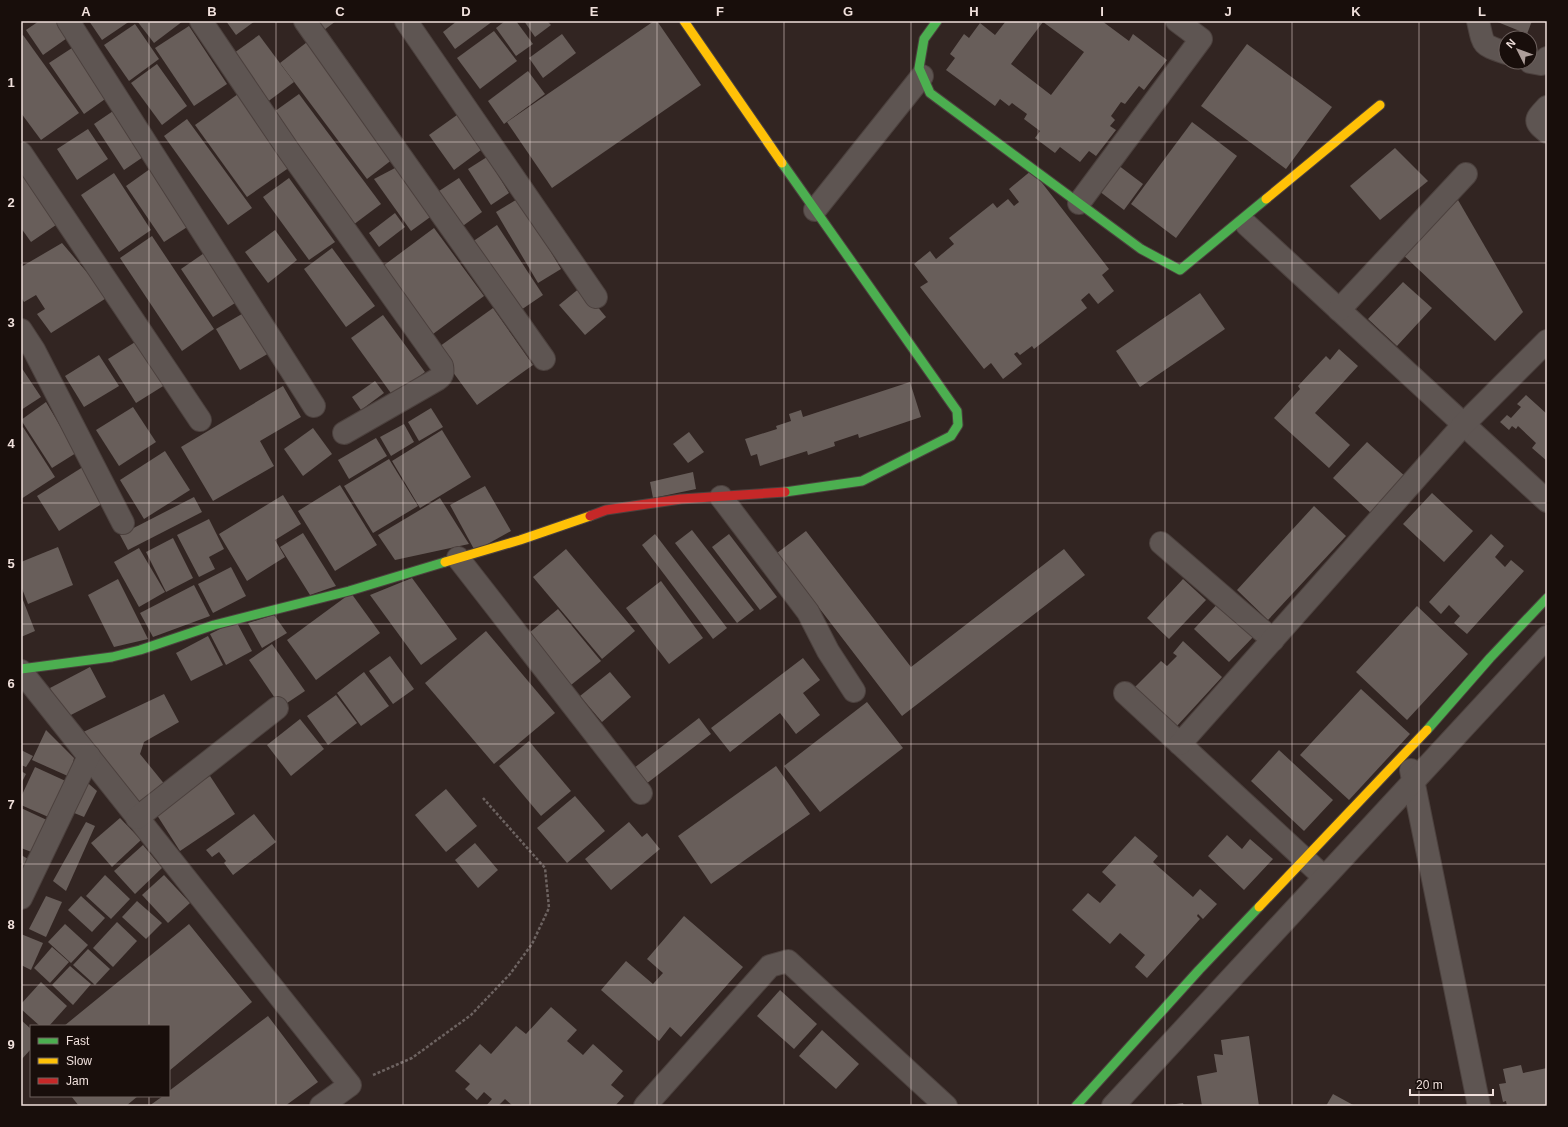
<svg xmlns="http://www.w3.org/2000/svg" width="1568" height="1127" font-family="Helvetica,sans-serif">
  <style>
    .building { fill: #685e5a; fill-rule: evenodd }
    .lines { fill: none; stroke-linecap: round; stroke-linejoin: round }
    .street-casing { stroke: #4c413e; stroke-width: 24 }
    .fast-casing { stroke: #4c413e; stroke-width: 11 }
    .slow-casing { stroke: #4c413e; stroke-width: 11 }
    .jam-casing { stroke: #4c413e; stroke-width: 11 }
    .path { stroke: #6d6361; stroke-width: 2.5; stroke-dasharray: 3 2; stroke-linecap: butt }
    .street { stroke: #5e5552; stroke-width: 22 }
    .fast { stroke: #4caf50; stroke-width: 9 }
    .slow { stroke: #ffc107; stroke-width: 9 }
    .jam { stroke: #c62828; stroke-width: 9 }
    .grid { fill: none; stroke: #f0e0dc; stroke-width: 1; stroke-opacity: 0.55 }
    .neatline { fill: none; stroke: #f0e0dc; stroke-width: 1.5 }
    .grid-label { font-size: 13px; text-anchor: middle; font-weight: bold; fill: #f0e0dc }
  </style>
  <rect width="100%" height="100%" fill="#322522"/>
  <g class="building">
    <path d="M39,21h21l10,15 -27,19 -17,-25z"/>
    <path d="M89,21h41l-28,19z"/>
    <path d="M137,21h46l-29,22z"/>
    <path d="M226,21h29l-19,14z"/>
    <path d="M317,21h19l-12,9z"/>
    <path d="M457,21h36l-38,28 -12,-17z"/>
    <path d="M505,21h11l17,23 -17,12 -20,-28z"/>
    <path d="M524,21h23l4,4 -16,12z"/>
    <path d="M654,21h3l44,64 -149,103 -45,-66z"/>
    <path d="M1006,21h96l27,20 4,-7 34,26 -23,30 -5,-4 -14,18 -4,-2 -10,14 4,4 -5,6 6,4 -20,26 -7,-5 -9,11 -20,-15 -5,6 -20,-15 5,-7 -16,-12 3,-5 -15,-11 -3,3 -9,-7 -5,7 -49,-36 9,-12 -5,-4 14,-20 5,4 11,-15 15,12zM1043,22l41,30 -33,43 -40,-31z"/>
    <path d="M1495,21h37l-5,13z"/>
    <path d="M135,24l24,35 -30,22 -25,-36z"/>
    <path d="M189,26l38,58 -33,22 -39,-58z"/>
    <path d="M494,31l23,30 -37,28 -23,-31z"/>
    <path d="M562,34l14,19 -33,25 -14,-20z"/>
    <path d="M23,35l56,78 -38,27 -20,-27v-77z"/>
    <path d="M259,35l35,47 -28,21 -32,-50z"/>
    <path d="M311,39l82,120 -26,20 -87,-116z"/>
    <path d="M1247,44l85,63 -46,62 -85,-63z"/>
    <path d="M72,48l36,49 -24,17 -35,-51z"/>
    <path d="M157,64l30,42 -25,19 -31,-42z"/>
    <path d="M528,71l17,23 -41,30 -16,-23z"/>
    <path d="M238,94l52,73 -43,30 -52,-72z"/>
    <path d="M299,94l82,110 -28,21 -82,-111z"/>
    <path d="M119,107l30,46 -25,17 -30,-46z"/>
    <path d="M457,115l24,35 -27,20 -25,-35z"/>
    <path d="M187,119l65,89 -24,17 -64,-89z"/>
    <path d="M1192,122l45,34 -61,82 -45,-34z"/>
    <path d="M88,129l20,30 -31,21 -20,-31z"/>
    <path d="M1395,148l33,33 -48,39 -30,-34z"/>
    <path d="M487,157l22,36 -18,12 -23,-36z"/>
    <path d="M1114,162l29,22 -19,26 -29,-22z"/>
    <path d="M157,164l38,58 -31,20 -38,-56z"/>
    <path d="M395,168l38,47 -22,16 -37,-52z"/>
    <path d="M1032,170l77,99 -7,6 12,16 -16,13 -9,-11 -8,7 6,8 -53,41 -2,-3 -12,9 -3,-3 -3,2 8,10 -19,15 -12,-16 -7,6 -64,-82 8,-5 -14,-18 16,-13 6,8 18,-15 -5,-6 44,-35 4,5 11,-9 6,7 5,-4 -10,-13z"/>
    <path d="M114,173l37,57 -32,22 -38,-57z"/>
    <path d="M25,174l31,51 -25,17 -10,-14v-52z"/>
    <path d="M289,178l46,64 -26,18 -46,-63z"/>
    <path d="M459,178l23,34 -22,16 -24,-35z"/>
    <path d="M519,198l42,71 -23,14 -42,-71z"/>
    <path d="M1458,200l65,112 -28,29 -95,-89z"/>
    <path d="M395,213l10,14 -26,20 -10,-14z"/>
    <path d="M497,225l46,70 -25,17 -46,-70z"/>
    <path d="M434,228l50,68 -55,41 -50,-68z"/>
    <path d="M275,230l22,30 -29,23 -23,-31z"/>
    <path d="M152,236l62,93 -32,22 -62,-93z"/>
    <path d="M62,243l46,54 -57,36 -14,-19 8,-5 -9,-14 -12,7 -3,-5v-30z"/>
    <path d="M332,248l43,58 -29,21 -42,-58z"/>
    <path d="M210,249l33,49 -30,19 -32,-48z"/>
    <path d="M1403,282l29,26 -35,38 -29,-27z"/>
    <path d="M581,287l25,30 -21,18 -26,-30z"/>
    <path d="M1200,293l25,36 -85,58 -24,-36z"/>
    <path d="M493,308l40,57 -56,40 -41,-56z"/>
    <path d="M247,311l24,41 -31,18 -24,-41z"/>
    <path d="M383,315l42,57 -32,24 -42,-58z"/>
    <path d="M140,339l28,44 -32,20 -28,-44z"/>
    <path d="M1339,349l19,17 -43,47 35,32 -21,23 -55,-50 26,-29 -2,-3 28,-30 4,4z"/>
    <path d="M99,355l20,31 -35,21 -19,-31z"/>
    <path d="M21,367l20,30 -20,13z"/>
    <path d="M375,381l9,12 -23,17 -9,-13z"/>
    <path d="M910,382l11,35 -62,21 -1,-4 -24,8 1,4 -27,9 -1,-4 -47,15 -3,-12 -6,2 -6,-17 32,-10 -1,-3 15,-5 -2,-7 12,-4 2,7z"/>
    <path d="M283,386l18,31 -41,24 14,25 -61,35 -32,-54z"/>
    <path d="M1526,395l21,19v47l-15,-13 4,-5 -18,-17 -2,3 -4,-3 -3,4 -9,-8 7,-7 4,3 10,-11 -4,-3z"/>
    <path d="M46,402l30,51 -24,15 -31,-48z"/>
    <path d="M133,407l23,35 -37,24 -23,-36z"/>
    <path d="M431,408l12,19 -24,14 -11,-19z"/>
    <path d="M404,424l10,18 -23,14 -11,-19z"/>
    <path d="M23,427l32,50 -34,22v-70z"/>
    <path d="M313,428l19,26 -29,22 -19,-27z"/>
    <path d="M442,430l29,47 -51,31 -28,-47z"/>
    <path d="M689,432l15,20 -16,11 -15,-19z"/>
    <path d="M376,438l11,18 -38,23 -11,-19z"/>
    <path d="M1367,442l40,36 -34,37 -40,-37z"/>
    <path d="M165,451l25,39 -46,29 -24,-39z"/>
    <path d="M389,459l29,47 -45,27 -29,-47z"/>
    <path d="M86,465l22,35 -49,31 -22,-35z"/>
    <path d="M693,472l3,17 -43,9 -3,-16z"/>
    <path d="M340,485l37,60 -42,26 -37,-60z"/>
    <path d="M485,486l26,45 -36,20 -25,-46z"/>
    <path d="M1432,493l41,38 -29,31 -41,-38z"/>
    <path d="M283,495l18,29 -26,16 10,17 -38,24 -28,-47z"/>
    <path d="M194,497l8,15 -74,38 -8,-15z"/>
    <path d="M440,498l29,46 -74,16 -17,-25z"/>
    <path d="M1314,506l32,30 -78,84 -31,-30z"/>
    <path d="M209,519l15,30 -15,8 6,12 -16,8 -22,-42z"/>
    <path d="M692,530l62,80 -17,13 -62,-80z"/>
    <path d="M806,531l105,136 153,-118 21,26 -183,141 -125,-163z"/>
    <path d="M303,533l33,53 -26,9 -30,-48z"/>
    <path d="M655,534l72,94 -14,11 -71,-94z"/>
    <path d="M729,534l48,63 -17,13 -48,-63z"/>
    <path d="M1491,534l13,12 -9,11 10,10 6,-7 13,11 -57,63 -13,-11 6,-7 -11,-11 -8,9 -12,-12z"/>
    <path d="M173,538l20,40 -27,14 -20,-40z"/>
    <path d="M58,547l15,38 -45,19 -7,-18v-24z"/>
    <path d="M139,548l26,44 -26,15 -25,-45z"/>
    <path d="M566,549l69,82 -33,28 -69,-82z"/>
    <path d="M231,567l15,29 -33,17 -15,-29z"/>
    <path d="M412,578l45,61 -36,26 -51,-70z"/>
    <path d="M118,579l30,60 -34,8 -26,-52z"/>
    <path d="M1183,579l23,21 -37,39 -22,-21z"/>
    <path d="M661,581l42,57 -34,26 -43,-56z"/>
    <path d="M194,585l16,31 -57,21 -13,-24z"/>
    <path d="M351,593l29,40 -64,47 -29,-40z"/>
    <path d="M21,595l14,36 -14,6z"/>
    <path d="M1221,600l36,33 -28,29 -35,-33z"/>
    <path d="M1417,606l51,48 -61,66 -51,-48z"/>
    <path d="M558,609l43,52 -35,28 -43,-51z"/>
    <path d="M274,615l13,18 -25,15 -14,-25z"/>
    <path d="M236,621l16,30 -26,14 -16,-31z"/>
    <path d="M486,631l69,82 -61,51 -69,-81z"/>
    <path d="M208,636l15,29 -32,16 -15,-28z"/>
    <path d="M1183,641l39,36 -46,50 -42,-39 27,-27 6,5 10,-10 -4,-3z"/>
    <path d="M272,644l33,47 -24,16 -32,-47z"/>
    <path d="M390,656l24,33 -21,15 -24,-33z"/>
    <path d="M803,658l17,22 -17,13 17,22 -24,19 -16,-21 -50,39 -19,-24z"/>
    <path d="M90,667l16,30 -41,21 -15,-30z"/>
    <path d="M364,672l25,34 -28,20 -24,-33z"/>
    <path d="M610,672l21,25 -29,25 -22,-26z"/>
    <path d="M1361,689l49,45 -61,66 -49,-45z"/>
    <path d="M164,694l15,28 -35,20 -4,12 26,32 -27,19 -60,-71z"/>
    <path d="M336,695l21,28 -29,22 -21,-29z"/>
    <path d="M867,702l36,46 -83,64 -36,-46z"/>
    <path d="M699,718l12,16 -65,50 -12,-16z"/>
    <path d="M300,719l24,30 -33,27 -24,-31z"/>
    <path d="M46,730l28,28 -4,19 -38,-17z"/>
    <path d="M529,741l42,50 -30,25 -42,-50z"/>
    <path d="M21,750l12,6 -7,11 -5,-2z"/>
    <path d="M1279,750l54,50 -29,31 -53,-50z"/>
    <path d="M776,766l34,48 -99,70 -33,-48z"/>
    <path d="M35,767l35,16 -17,36 -32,-14v-8z"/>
    <path d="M21,771l5,3 -5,10z"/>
    <path d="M210,776l25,38 -55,37 -25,-39z"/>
    <path d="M82,778l15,13 -13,26 -17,-7z"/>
    <path d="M446,789l31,37 -31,26 -31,-37z"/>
    <path d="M575,796l30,35 -38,32 -30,-35z"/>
    <path d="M21,808l28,13 -15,32 -13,-5z"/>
    <path d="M254,814l22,28 -43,33 -9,-12 2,-2 -7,-9 -7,5 -6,-7z"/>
    <path d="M120,818l21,22 -29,27 -21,-24z"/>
    <path d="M86,822l9,4 -29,65 -13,-10z"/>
    <path d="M629,822l13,15 5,-4 13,16 -49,41 -26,-31z"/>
    <path d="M1227,835l15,14 8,-10 23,20 -29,31 -36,-34z"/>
    <path d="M1135,836l23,20 -5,6 40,35 7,-8 17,15 -14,15 -5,-5 -1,2 3,3 -53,59 -12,-11 10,-12 -25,-22 -10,11 -38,-34 16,-17 12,10 16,-18 -14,-13z"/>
    <path d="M475,843l23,27 -20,18 -23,-28z"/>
    <path d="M143,845l19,23 -27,26 -21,-23z"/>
    <path d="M21,855l9,5 -9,20z"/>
    <path d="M105,875l25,24 -19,20 -25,-23z"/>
    <path d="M164,875l26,28 -22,20 -26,-28z"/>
    <path d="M46,896l16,6 -16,35 -17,-8z"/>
    <path d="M81,896l24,22 -13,14 -24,-22z"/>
    <path d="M137,901l25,22 -16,16 -24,-22z"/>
    <path d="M684,916l59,51 -62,70 -11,-10 -11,14 -58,-51 25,-29 27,23 10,-11 -16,-14z"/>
    <path d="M117,922l20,19 -24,26 -20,-19z"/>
    <path d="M65,924l23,21 -17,18 -23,-21z"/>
    <path d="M189,924l63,78 -83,69v-45h-105z"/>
    <path d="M21,934l22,9 -12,27 -10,-5z"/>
    <path d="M52,947l17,15 -19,21 -16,-15z"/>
    <path d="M88,949l22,20 -15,16 -22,-20z"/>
    <path d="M70,966l21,18 -18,21 -21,-20z"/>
    <path d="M41,982l26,24 -18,20h-9l-19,-17v-5z"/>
    <path d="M780,990l37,34 -23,25 -37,-33z"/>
    <path d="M551,1007l26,23 -10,11 16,14 10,-11 30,27 -12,14 13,11 -9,10h-102l-8,-7 -7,7h-12l6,-7 -8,-7 -7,8 -12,-11 5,-5 -15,-13 25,-27 11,10 25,-28 10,8z"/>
    <path d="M268,1016l50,66 -33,24h-136l14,-10h6v-5z"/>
    <path d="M21,1020l10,9v20l-10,11z"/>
    <path d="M822,1030l37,34 -23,25 -37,-33z"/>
    <path d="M1249,1036l10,70h-57l-5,-30 20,-4 -3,-18 9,1 -2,-15z"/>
    <path d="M1521,1065l2,8 24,-5v38h-40l-1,-5 -3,1 -4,-18 7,-1 -3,-14z"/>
    <path d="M1333,1094l22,12h-29z"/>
    <path d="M71,1096h67l-12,10h-47z"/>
    <path d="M1183,1103l1,3h-15v-1z"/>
  </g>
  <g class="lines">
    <defs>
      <g id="street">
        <path d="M68,21l246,385"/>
        <path d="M201,21l88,130 153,215c1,6 1,9 -4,13l-94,54"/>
        <path d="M305,21l239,338"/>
        <path d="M406,21l190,276"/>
        <path d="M1478,21c6,26 3,23 28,32"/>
        <path d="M1530,62l11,2 6,-6"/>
        <path d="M1547,107c-12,13 -14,14 0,25"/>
        <path d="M21,153l179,267"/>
        <path d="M1079,203l122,-164 -24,-18"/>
        <path d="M815,210l107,-134"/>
        <path d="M1247,225l300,276"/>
        <path d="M1339,310l127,-136"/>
        <path d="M21,330l13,20 89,173"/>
        <path d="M721,497l87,115 20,39 26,40"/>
        <path d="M1161,543l112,97"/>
        <path d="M458,558l183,235"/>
        <path d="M21,671l329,414 -29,21"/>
        <path d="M1125,693l199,184"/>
        <path d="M1180,744l284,-320 83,-83"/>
        <path d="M1411,770l68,336"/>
        <path d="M137,818l140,-110"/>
        <path d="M21,898l68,-142"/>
        <path d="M645,1106l125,-140 18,-5 158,145"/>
        <path d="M1113,1106l434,-469"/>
      </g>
      <g id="fast">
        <path d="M937,21l-13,18 -5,29 11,25 211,156 39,21 86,-71"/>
        <path d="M782,163l175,248 1,14 -7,11 -89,45 -77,11"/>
        <path d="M21,669l91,-12 28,-7 74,-25 135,-34 96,-29"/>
        <path d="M1427,730l63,-72 57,-60"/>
        <path d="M1076,1106l123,-136 60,-63"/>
      </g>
      <g id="slow">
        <path d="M684,21l98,142"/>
        <path d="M1266,199l114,-94"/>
        <path d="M445,562l75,-22 70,-24"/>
        <path d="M1259,907l168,-177"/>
      </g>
      <path id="jam" d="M590,516l16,-6 75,-11 104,-7"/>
    </defs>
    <use href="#street" class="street-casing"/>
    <use href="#fast" class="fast-casing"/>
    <use href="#slow" class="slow-casing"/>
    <use href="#jam" class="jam-casing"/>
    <path class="path" d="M373,1075l39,-17 59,-43 39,-41 22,-30 17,-36 -4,-40 -62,-70"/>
    <use href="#street" class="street"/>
    <use href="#fast" class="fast"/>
    <use href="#slow" class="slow"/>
    <use href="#jam" class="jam"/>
  </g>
  <path class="grid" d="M149,21v1005M276,21v1085M403,21v1085M530,21v1085M657,21v1085M784,21v1085M911,21v1085M1038,21v1085M1165,21v1085M1292,21v1085M1419,21v1085M21,142h1526M21,263h1526M21,383h1526M21,503h1526M21,624h1526M21,744h1526M21,864h1526M21,985h1526M149,1096v10"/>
  <rect width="1568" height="1127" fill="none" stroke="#180e0b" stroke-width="44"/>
  <rect x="30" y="1025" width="140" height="72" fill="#180e0b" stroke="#6e625f"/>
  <rect x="38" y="1038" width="20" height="6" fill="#4caf50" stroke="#6e625f"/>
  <text x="66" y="1045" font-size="12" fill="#f0e0dc">Fast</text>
  <rect x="38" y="1058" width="20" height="6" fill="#ffc107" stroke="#6e625f"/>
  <text x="66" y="1065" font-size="12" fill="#f0e0dc">Slow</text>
  <rect x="38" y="1078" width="20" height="6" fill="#c62828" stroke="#6e625f"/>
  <text x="66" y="1085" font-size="12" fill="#f0e0dc">Jam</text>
  <g transform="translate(1518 50) rotate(312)"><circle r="19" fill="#180e0b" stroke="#6e625f"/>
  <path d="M0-3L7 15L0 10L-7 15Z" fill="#ae9f9b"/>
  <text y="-6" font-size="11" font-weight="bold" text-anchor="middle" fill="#f0e0dc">N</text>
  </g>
  <path d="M1410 1089v6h83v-6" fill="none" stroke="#f0e0dc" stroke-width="2"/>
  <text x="1416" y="1089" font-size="12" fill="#f0e0dc" stroke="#180e0b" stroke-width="3" paint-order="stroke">20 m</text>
  <rect x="22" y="22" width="1524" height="1083" class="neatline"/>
  <g class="grid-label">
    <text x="86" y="16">A</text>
    <text x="212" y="16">B</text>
    <text x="340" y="16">C</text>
    <text x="466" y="16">D</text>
    <text x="594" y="16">E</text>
    <text x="720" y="16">F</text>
    <text x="848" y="16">G</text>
    <text x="974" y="16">H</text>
    <text x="1102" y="16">I</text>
    <text x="1228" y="16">J</text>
    <text x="1356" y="16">K</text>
    <text x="1482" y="16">L</text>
    <text x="11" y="87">1</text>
    <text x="11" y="207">2</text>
    <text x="11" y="327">3</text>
    <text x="11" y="448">4</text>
    <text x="11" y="568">5</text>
    <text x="11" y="688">6</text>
    <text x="11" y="809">7</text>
    <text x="11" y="929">8</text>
    <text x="11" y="1049">9</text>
  </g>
</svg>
